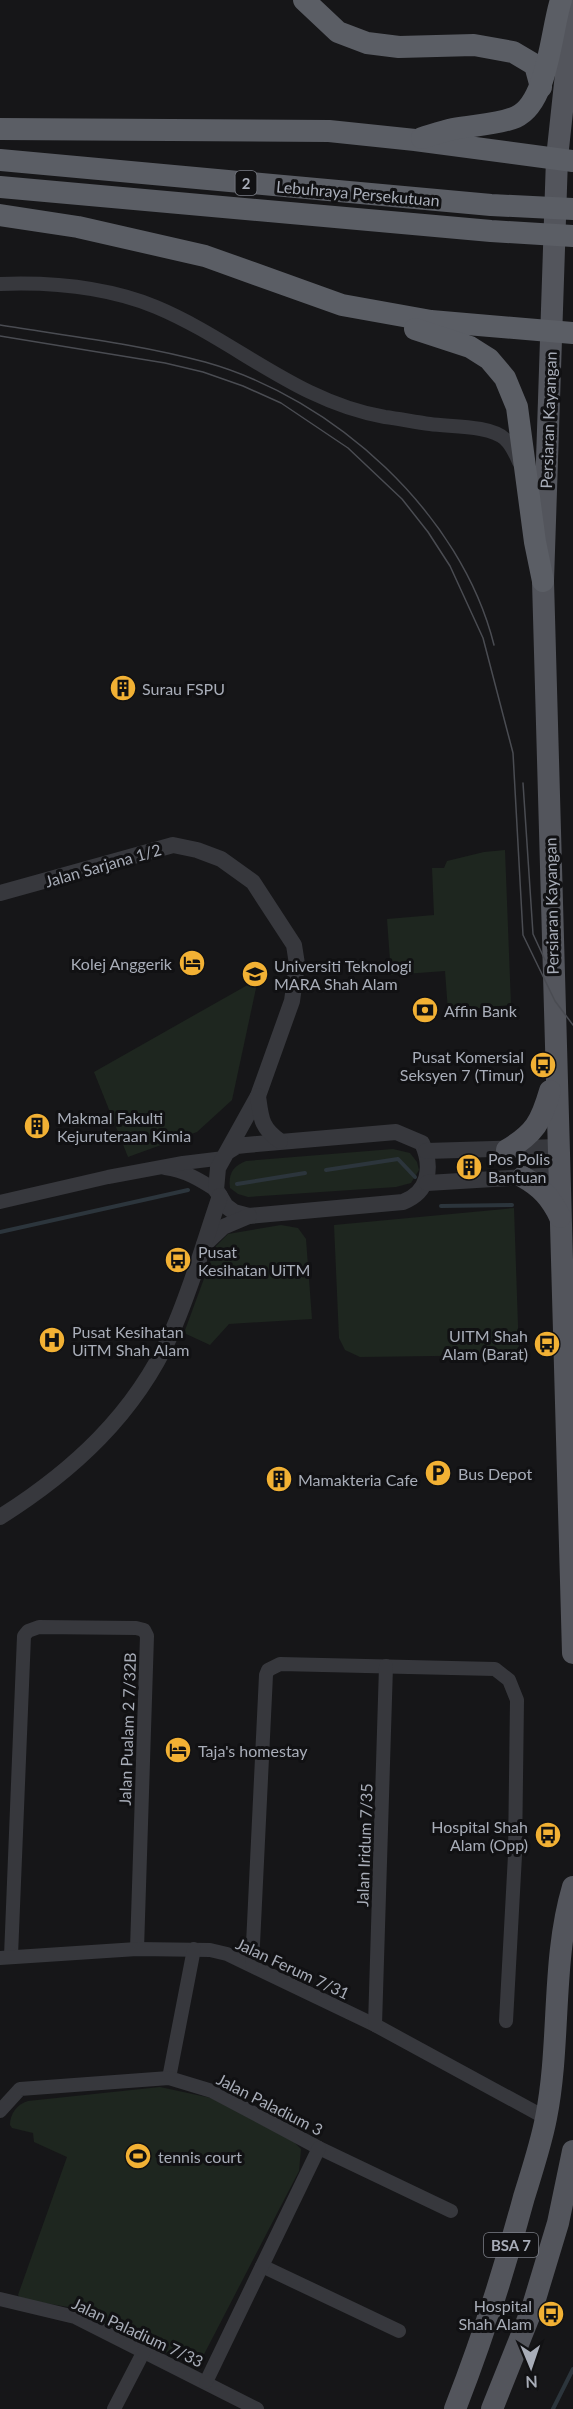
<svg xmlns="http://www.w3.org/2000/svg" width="573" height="2409" font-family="Lato,sans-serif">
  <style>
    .green { fill: #1e261f }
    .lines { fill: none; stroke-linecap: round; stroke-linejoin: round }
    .stream { stroke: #2c353c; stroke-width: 4 }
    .minor { stroke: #37383d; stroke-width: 14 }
    .tertiary { stroke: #37383d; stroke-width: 16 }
    .primary { stroke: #53555c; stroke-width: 22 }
    .trunk { stroke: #5b5e65; stroke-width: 22 }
    .tram { stroke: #4a4c52; stroke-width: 1.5 }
    .labels { text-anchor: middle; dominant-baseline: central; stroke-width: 6; stroke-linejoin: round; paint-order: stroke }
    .shield { fill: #111113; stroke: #7b7e86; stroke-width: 1.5 }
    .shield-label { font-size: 15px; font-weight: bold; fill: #a8adb8 }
    .street-label { font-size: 16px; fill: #a8adb8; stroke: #111113 }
    .poi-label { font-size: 16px; fill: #a8adb8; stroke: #111113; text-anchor: start }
  </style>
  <rect width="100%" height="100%" fill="#161618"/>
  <g class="green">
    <path d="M505,850l6,155 -63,6 -3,-40 -54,4 -4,-56 47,-4 -2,-47h12l3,-7 37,-9z"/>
    <path d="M258,979l-26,121 -35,32 -69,25 -34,-85z"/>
    <path d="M393,1149l17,4 7,9 2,8 -8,13 -15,4 -148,10 -10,-3 -8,-6c-2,-14 3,-22 16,-27z"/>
    <path d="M514,1208l5,147 -159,2 -15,-7 -6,-12 -5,-113z"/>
    <path d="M281,1225l17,3 8,11 6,80 -83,5 -19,21 -26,-12 32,-87 12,-12z"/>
    <path d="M160,2087l51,11 83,44 7,7 -2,22 -100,193 -4,2 -127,-59 -47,-8 -3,-4 49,-138 -33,-15 -1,-9 -21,-5 -2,-3c0,-11 7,-21 18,-24z"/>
  </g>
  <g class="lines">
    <g class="stream">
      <path d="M326,1170l72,-11 17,18"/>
      <path d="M237,1184l68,-11"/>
      <path d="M441,1206l71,-1"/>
      <path d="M0,1232l188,-42"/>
      <path d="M553,2409l20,-40"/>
    </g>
    <g class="minor">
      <path d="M0,284c53,-2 107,3 156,23 79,33 141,95 229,110 15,2 30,5 45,7 20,3 60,1 75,15 6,5 11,16 14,23"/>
      <path d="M165,1168c19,2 35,12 51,22"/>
      <path d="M0,1202l108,-25 75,-14 41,-5"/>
      <path d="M11,1956l13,-320 4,-5 11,-4 97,1 8,2 3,6 -10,313"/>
      <path d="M0,1958l137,-9 73,1 17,4 148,71 171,93"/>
      <path d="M252,1965l14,-290 2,-5 12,-6 215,5 14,11 8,20 -2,155 -9,166"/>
      <path d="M375,2025l11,-359"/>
      <path d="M169,2078l25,-129"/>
      <path d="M0,2111l20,-22 149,-11 43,13 107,57 132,63"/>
      <path d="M262,2266l137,65"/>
      <path d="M0,2299l75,18 182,92"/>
      <path d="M206,2382l113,-234"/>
      <path d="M114,2409l30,-58"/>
    </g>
    <g class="tertiary">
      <path d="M0,893l173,-48 24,5 24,9 32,23 41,63 3,19 -5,37 -34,95 -40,72 -2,22 4,6 6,10 8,6 15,4 154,-14c26,-10 30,-35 19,-59l-26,-11 -150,13 -9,1 -8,5"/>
      <path d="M258,1096c3,22 3,32 22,45"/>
      <path d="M426,1151l132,-4"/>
      <path d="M427,1183l132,-8"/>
      <path d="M204,1245l19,-18 26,-11"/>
      <path d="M0,1517c73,-46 135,-103 171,-183 20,-44 33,-92 49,-138"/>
    </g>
    <g class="primary">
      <path d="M573,9l-16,149 -14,423 30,1072"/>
      <path d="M507,1150c28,-17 34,-28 43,-59"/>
      <path d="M523,1177c18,10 28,21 37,40"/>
      <path d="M455,2409c27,-69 50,-141 69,-212 8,-26 17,-53 22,-79 15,-76 5,-157 27,-231"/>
      <path d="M492,2409l40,-100 26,-86 15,-72"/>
    </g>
    <g class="trunk">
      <path d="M304,0l34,32 29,11 32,4 75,-2 39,7 22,13 6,22"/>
      <path d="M0,129l329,2 86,9 158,21"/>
      <path d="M422,138c10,-3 21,-7 31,-9 21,-4 44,-4 63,-12 32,-14 35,-87 45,-117"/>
      <path d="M0,160l491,45 82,4"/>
      <path d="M0,187l491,44 82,5"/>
      <path d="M0,215l78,12 127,29 137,49 89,16 142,12"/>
      <path d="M415,329l55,18 19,12 16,19 12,29 18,135 8,39"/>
    </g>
    <g class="tram">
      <path d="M0,325c68,11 139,19 205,37 129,36 256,151 289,283"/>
      <path d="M0,336l165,27 38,9 40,14 38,17 67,45 54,51 26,33 22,34 33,72 30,115 10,182 32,66 18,24"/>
      <path d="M523,783l10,151 12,26"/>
    </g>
  </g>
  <defs>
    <symbol id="building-disc" viewBox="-11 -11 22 22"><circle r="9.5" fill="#f2b134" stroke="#111113"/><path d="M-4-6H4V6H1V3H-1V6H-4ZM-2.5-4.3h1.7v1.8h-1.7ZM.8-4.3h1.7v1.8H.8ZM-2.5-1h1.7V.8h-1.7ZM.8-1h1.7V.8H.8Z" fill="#111"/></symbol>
    <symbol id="hotel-disc" viewBox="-11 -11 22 22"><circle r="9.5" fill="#f2b134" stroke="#111113"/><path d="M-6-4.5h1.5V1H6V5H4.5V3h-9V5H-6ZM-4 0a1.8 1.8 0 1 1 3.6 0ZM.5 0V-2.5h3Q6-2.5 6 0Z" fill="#111"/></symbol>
    <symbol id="university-disc" viewBox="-11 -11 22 22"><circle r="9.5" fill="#f2b134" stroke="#111113"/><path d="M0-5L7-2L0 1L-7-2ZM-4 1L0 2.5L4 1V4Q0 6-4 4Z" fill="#111"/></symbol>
    <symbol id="bank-disc" viewBox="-11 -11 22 22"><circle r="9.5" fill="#f2b134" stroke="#111113"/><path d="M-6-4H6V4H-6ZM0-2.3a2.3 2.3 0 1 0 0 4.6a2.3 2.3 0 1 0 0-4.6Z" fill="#111"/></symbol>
    <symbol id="bus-disc" viewBox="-11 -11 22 22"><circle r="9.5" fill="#f2b134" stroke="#111113"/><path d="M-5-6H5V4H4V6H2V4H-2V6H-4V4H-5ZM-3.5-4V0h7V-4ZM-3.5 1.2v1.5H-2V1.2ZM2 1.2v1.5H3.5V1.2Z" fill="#111"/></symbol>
    <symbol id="hospital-disc" viewBox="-11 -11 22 22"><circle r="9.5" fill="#f2b134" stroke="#111113"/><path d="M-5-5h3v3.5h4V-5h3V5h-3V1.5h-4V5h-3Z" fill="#111"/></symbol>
    <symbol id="parking-disc" viewBox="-11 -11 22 22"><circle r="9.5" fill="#f2b134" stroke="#111113"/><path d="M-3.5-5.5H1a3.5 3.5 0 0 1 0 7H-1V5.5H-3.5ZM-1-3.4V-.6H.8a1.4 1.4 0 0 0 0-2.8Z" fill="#111"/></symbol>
    <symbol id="stadium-disc" viewBox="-11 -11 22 22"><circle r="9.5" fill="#f2b134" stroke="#111113"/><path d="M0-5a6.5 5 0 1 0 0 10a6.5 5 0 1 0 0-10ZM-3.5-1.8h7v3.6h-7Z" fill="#111"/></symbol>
  </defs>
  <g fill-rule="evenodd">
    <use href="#building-disc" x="108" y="673" width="30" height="30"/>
    <use href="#hotel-disc" x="177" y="948" width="30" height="30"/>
    <use href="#university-disc" x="240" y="959" width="30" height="30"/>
    <use href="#bank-disc" x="410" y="995" width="30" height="30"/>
    <use href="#bus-disc" x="528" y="1050" width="30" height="30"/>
    <use href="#building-disc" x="22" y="1111" width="30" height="30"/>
    <use href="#building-disc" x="454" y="1152" width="30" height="30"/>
    <use href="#bus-disc" x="163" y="1245" width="30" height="30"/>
    <use href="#hospital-disc" x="37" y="1325" width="30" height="30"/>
    <use href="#bus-disc" x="532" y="1329" width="30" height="30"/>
    <use href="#parking-disc" x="423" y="1458" width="30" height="30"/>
    <use href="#building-disc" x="264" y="1464" width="30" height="30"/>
    <use href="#hotel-disc" x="163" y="1735" width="30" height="30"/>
    <use href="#bus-disc" x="533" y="1820" width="30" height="30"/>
    <use href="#stadium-disc" x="123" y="2141" width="30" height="30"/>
    <use href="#bus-disc" x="536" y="2299" width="30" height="30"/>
  </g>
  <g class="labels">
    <g class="shield">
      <rect x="235.5" y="171" width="21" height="24" rx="4.5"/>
      <rect x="484" y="2233" width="54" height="24" rx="4.5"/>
    </g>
    <g class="shield-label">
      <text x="246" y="183">2</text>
      <text x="511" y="2245">BSA 7</text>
    </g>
    <g class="street-label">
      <text transform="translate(358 193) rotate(5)">Lebuhraya Persekutuan</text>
      <text transform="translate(548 420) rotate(-88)">Persiaran Kayangan</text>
      <text transform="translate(103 865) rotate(-16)">Jalan Sarjana 1/2</text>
      <text transform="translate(551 906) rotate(-91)">Persiaran Kayangan</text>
      <text transform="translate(127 1729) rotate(-88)">Jalan Pualam 2 7/32B</text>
      <text transform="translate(364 1845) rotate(-88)">Jalan Iridum 7/35</text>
      <text transform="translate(293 1968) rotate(25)">Jalan Ferum 7/31</text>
      <text transform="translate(270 2104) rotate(27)">Jalan Paladium 3</text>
      <text transform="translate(138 2332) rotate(25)">Jalan Paladium 7/33</text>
    </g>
    <g class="poi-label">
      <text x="142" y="688">Surau FSPU</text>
      <text x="172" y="963" text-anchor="end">Kolej Anggerik</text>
      <text x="274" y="965">Universiti Teknologi<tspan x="274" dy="18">MARA Shah Alam</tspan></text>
      <text x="444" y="1010">Affin Bank</text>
      <text x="524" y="1056" text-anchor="end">Pusat Komersial<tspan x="524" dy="18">Seksyen 7 (Timur)</tspan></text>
      <text x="57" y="1117">Makmal Fakulti<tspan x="57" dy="18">Kejuruteraan Kimia</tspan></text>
      <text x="488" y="1158">Pos Polis<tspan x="488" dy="18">Bantuan</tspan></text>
      <text x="198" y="1251">Pusat<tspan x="198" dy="18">Kesihatan UiTM</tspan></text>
      <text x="72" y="1331">Pusat Kesihatan<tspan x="72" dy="18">UiTM Shah Alam</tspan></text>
      <text x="528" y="1335" text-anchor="end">UITM Shah<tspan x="528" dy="18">Alam (Barat)</tspan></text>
      <text x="458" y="1473">Bus Depot</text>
      <text x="298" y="1479">Mamakteria Cafe</text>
      <text x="198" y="1750">Taja's homestay</text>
      <text x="528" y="1826" text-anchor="end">Hospital Shah<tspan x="528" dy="18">Alam (Opp)</tspan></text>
      <text x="158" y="2156">tennis court</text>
      <text x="532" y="2305" text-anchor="end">Hospital<tspan x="532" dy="18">Shah Alam</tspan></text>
    </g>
  </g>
  <g transform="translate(531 2367) rotate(178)" stroke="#111113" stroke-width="4.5" paint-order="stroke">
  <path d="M0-4.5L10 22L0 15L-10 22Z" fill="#a8adb8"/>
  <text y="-9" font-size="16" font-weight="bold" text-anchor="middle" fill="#a8adb8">N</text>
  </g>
</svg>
